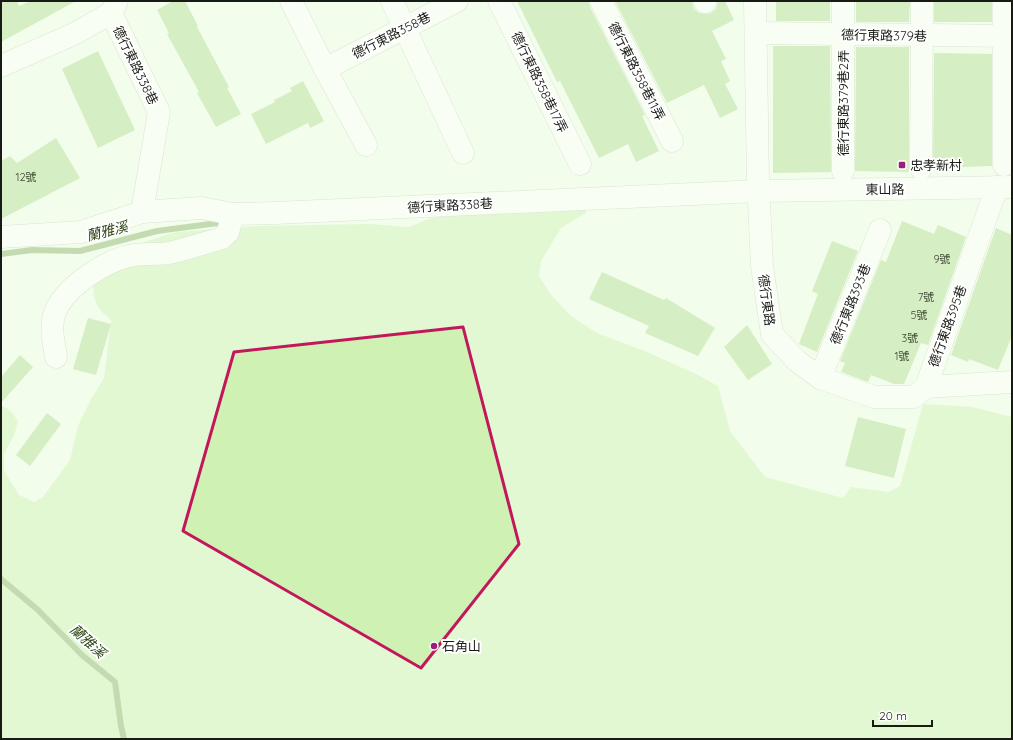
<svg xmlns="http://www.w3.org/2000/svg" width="1013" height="740" font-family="Quicksand,'Noto Sans TC',sans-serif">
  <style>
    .green { fill: #cff1b4 }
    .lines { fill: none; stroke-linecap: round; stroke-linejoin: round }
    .stream { stroke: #8cb26b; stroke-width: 6 }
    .building { fill: #b3db92 }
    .minor-casing { stroke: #bdc6b6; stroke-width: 23 }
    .minor { stroke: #fff; stroke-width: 22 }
    .marked { fill: none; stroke: #c2185b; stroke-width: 3; stroke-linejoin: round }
    .poi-dot { fill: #991f78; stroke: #fff; stroke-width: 1.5 }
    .labels { text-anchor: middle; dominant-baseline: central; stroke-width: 4; stroke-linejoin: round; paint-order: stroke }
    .number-label { font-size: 11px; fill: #3f4b34 }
    .street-label { font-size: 13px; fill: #181b15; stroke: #fff }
    .poi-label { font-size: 13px; fill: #181b15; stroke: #fff; text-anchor: start }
    .water-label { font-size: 14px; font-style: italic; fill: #2d4513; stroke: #fff }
  </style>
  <rect width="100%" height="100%" fill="#f2fdeb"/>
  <path class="green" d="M586,207v6l-25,15 -20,33 -2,15 12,19 20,21 26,17 50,19 51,23 20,11 12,45 35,46 78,21 8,-11 37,5 12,-6 23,-82 49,3 40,10v322h-1011v-334l10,6 7,10 -4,15 -10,18v17l15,24 15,7 9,-5 27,-37 8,-34 13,-27 13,-21 7,-58c-16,-13 -19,-21 -17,-41l37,-33 45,-14 81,-6 113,-2 39,3 36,-15z"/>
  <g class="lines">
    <g class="stream">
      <path d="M1,254l31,-4 48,1 77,-20 61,-8"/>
      <path d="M1,579l37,31 44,45 33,27 6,44 3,13"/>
    </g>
  </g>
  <g class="building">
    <path d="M1,1h16l2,5 12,-5h45l-75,41z"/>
    <path d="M173,1h12l13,25 -1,1 32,60 -2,1 14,26 -25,13 -19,-34 2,-1 -32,-58 2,-1 -12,-23z"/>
    <path d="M517,1h72l1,6 55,108 -3,1 17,35 -23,11 -8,-18 -29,14 -39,-77 -3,1z"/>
    <path d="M615,1h77l2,8 5,4 6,1 6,-1 5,-4 2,-8h7l9,19 -22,11 14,28 -5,2 9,20 -5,3 13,25 -18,9 -16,-33 -37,18z"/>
    <rect x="776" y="1" width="54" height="20"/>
    <path d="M856,1h54l-1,21h-53z"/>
    <rect x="934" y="1" width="58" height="21"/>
    <path d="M773,46h57l1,126 -58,1z"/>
    <path d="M856,47h53v125l-54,-1z"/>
    <path d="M98,51l37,79 -37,18 -36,-79z"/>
    <path d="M934,53l58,1v112l-59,2z"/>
    <path d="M303,81l21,40 -14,7 -2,-5 -42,21 -15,-30 24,-12 -1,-2 18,-9 -2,-3z"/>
    <path d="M56,138l24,40 -79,41v-58l9,-5 7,7z"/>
    <path d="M902,221l32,13 4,-9 28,12 -38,108 -7,-2 -17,41h-10l-23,-9 -3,7 -27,-10 4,-9 -5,-2 41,-101 5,2z"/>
    <path d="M996,228l16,7v101l-14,34 -29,-11 -1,3 -17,-7z"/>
    <path d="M832,241l26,10 -41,101 -18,-8 19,-50 -6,-3z"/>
    <path d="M602,272l62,28 2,-2 49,30 -17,28 -53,-23 4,-7 -60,-27z"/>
    <path d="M88,318l23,6 -15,51 -23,-6z"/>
    <path d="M747,325l25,39 -24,16 -24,-33z"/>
    <path d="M20,355l13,12 -32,36v-26z"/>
    <path d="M47,413l14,11 -31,42 -14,-11z"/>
    <path d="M858,417l48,12 -12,49 -49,-12z"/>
  </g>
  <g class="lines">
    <defs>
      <g id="minor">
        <path d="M291,1l34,68 41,76"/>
        <path d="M392,1l71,152"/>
        <path d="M499,1l81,163"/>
        <path d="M601,1l71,140"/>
        <path d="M705,1v1"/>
        <path d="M755,1l3,180 4,85 10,68 25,27 23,17 54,19h40l12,-10 86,-5"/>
        <path d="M111,13l48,99 -17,100"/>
        <path d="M756,33l256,3"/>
        <path d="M1,66l73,-32 37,-21 6,-12"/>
        <path d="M325,69l132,-68"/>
        <path d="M1004,165v-164"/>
        <path d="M921,168l1,-167"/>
        <path d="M843,171v-170"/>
        <path d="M1,237l80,-5 61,-20 59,-4 32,6 42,-1 483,-22 254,-4"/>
        <path d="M56,357c-2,-14 -6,-28 -2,-42 8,-26 49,-53 75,-59 13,-3 27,-1 40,-3 18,-4 36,-10 53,-15l6,-6 5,-18"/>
        <path d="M820,378l60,-148"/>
        <path d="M926,387l71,-200"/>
      </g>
    </defs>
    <use href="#minor" class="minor-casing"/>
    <use href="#minor" class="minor"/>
  </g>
  <path d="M0 0H1013V740H0ZM463,327l56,217 -98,124 -238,-137 51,-179z" fill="#f2fdeb" fill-opacity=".55" fill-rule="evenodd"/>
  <path class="marked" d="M463,327l56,217 -98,124 -238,-137 51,-179z"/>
  <g class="poi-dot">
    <rect x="898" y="161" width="8" height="8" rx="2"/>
    <circle cx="434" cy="646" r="4"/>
  </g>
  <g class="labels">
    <g class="number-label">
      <text x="26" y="177">12號</text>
      <text x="942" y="259">9號</text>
      <text x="926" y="297">7號</text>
      <text x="919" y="315">5號</text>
      <text x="910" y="338">3號</text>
      <text x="902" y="356">1號</text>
    </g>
    <g class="street-label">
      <text transform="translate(391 35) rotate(-27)">德行東路358巷</text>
      <text transform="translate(884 35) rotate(1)">德行東路379巷</text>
      <text transform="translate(136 65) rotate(64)">德行東路338巷</text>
      <text transform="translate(637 71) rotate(63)">德行東路358巷11弄</text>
      <text transform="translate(540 82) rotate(64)">德行東路358巷17弄</text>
      <text transform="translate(843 103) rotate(-90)">德行東路379巷2弄</text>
      <text transform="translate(885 189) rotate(-1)">東山路</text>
      <text transform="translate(450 205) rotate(-3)">德行東路338巷</text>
      <text transform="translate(767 300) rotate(82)">德行東路</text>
      <text transform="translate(850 304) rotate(-68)">德行東路393巷</text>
      <text transform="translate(947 326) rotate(-70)">德行東路395巷</text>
    </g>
    <g class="poi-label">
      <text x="910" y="165">忠孝新村</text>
      <text x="442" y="646">石角山</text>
    </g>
    <g class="water-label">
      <text transform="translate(107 231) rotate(-14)">蘭雅溪</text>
      <text transform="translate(88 641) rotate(42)">蘭雅溪</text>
    </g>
  </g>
  <rect width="1013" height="740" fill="none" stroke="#181b15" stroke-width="4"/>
  <path d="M873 720v6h59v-6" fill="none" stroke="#181b15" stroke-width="2"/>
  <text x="879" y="720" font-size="12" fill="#181b15" stroke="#ffffff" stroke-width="3" paint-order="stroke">20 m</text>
</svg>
